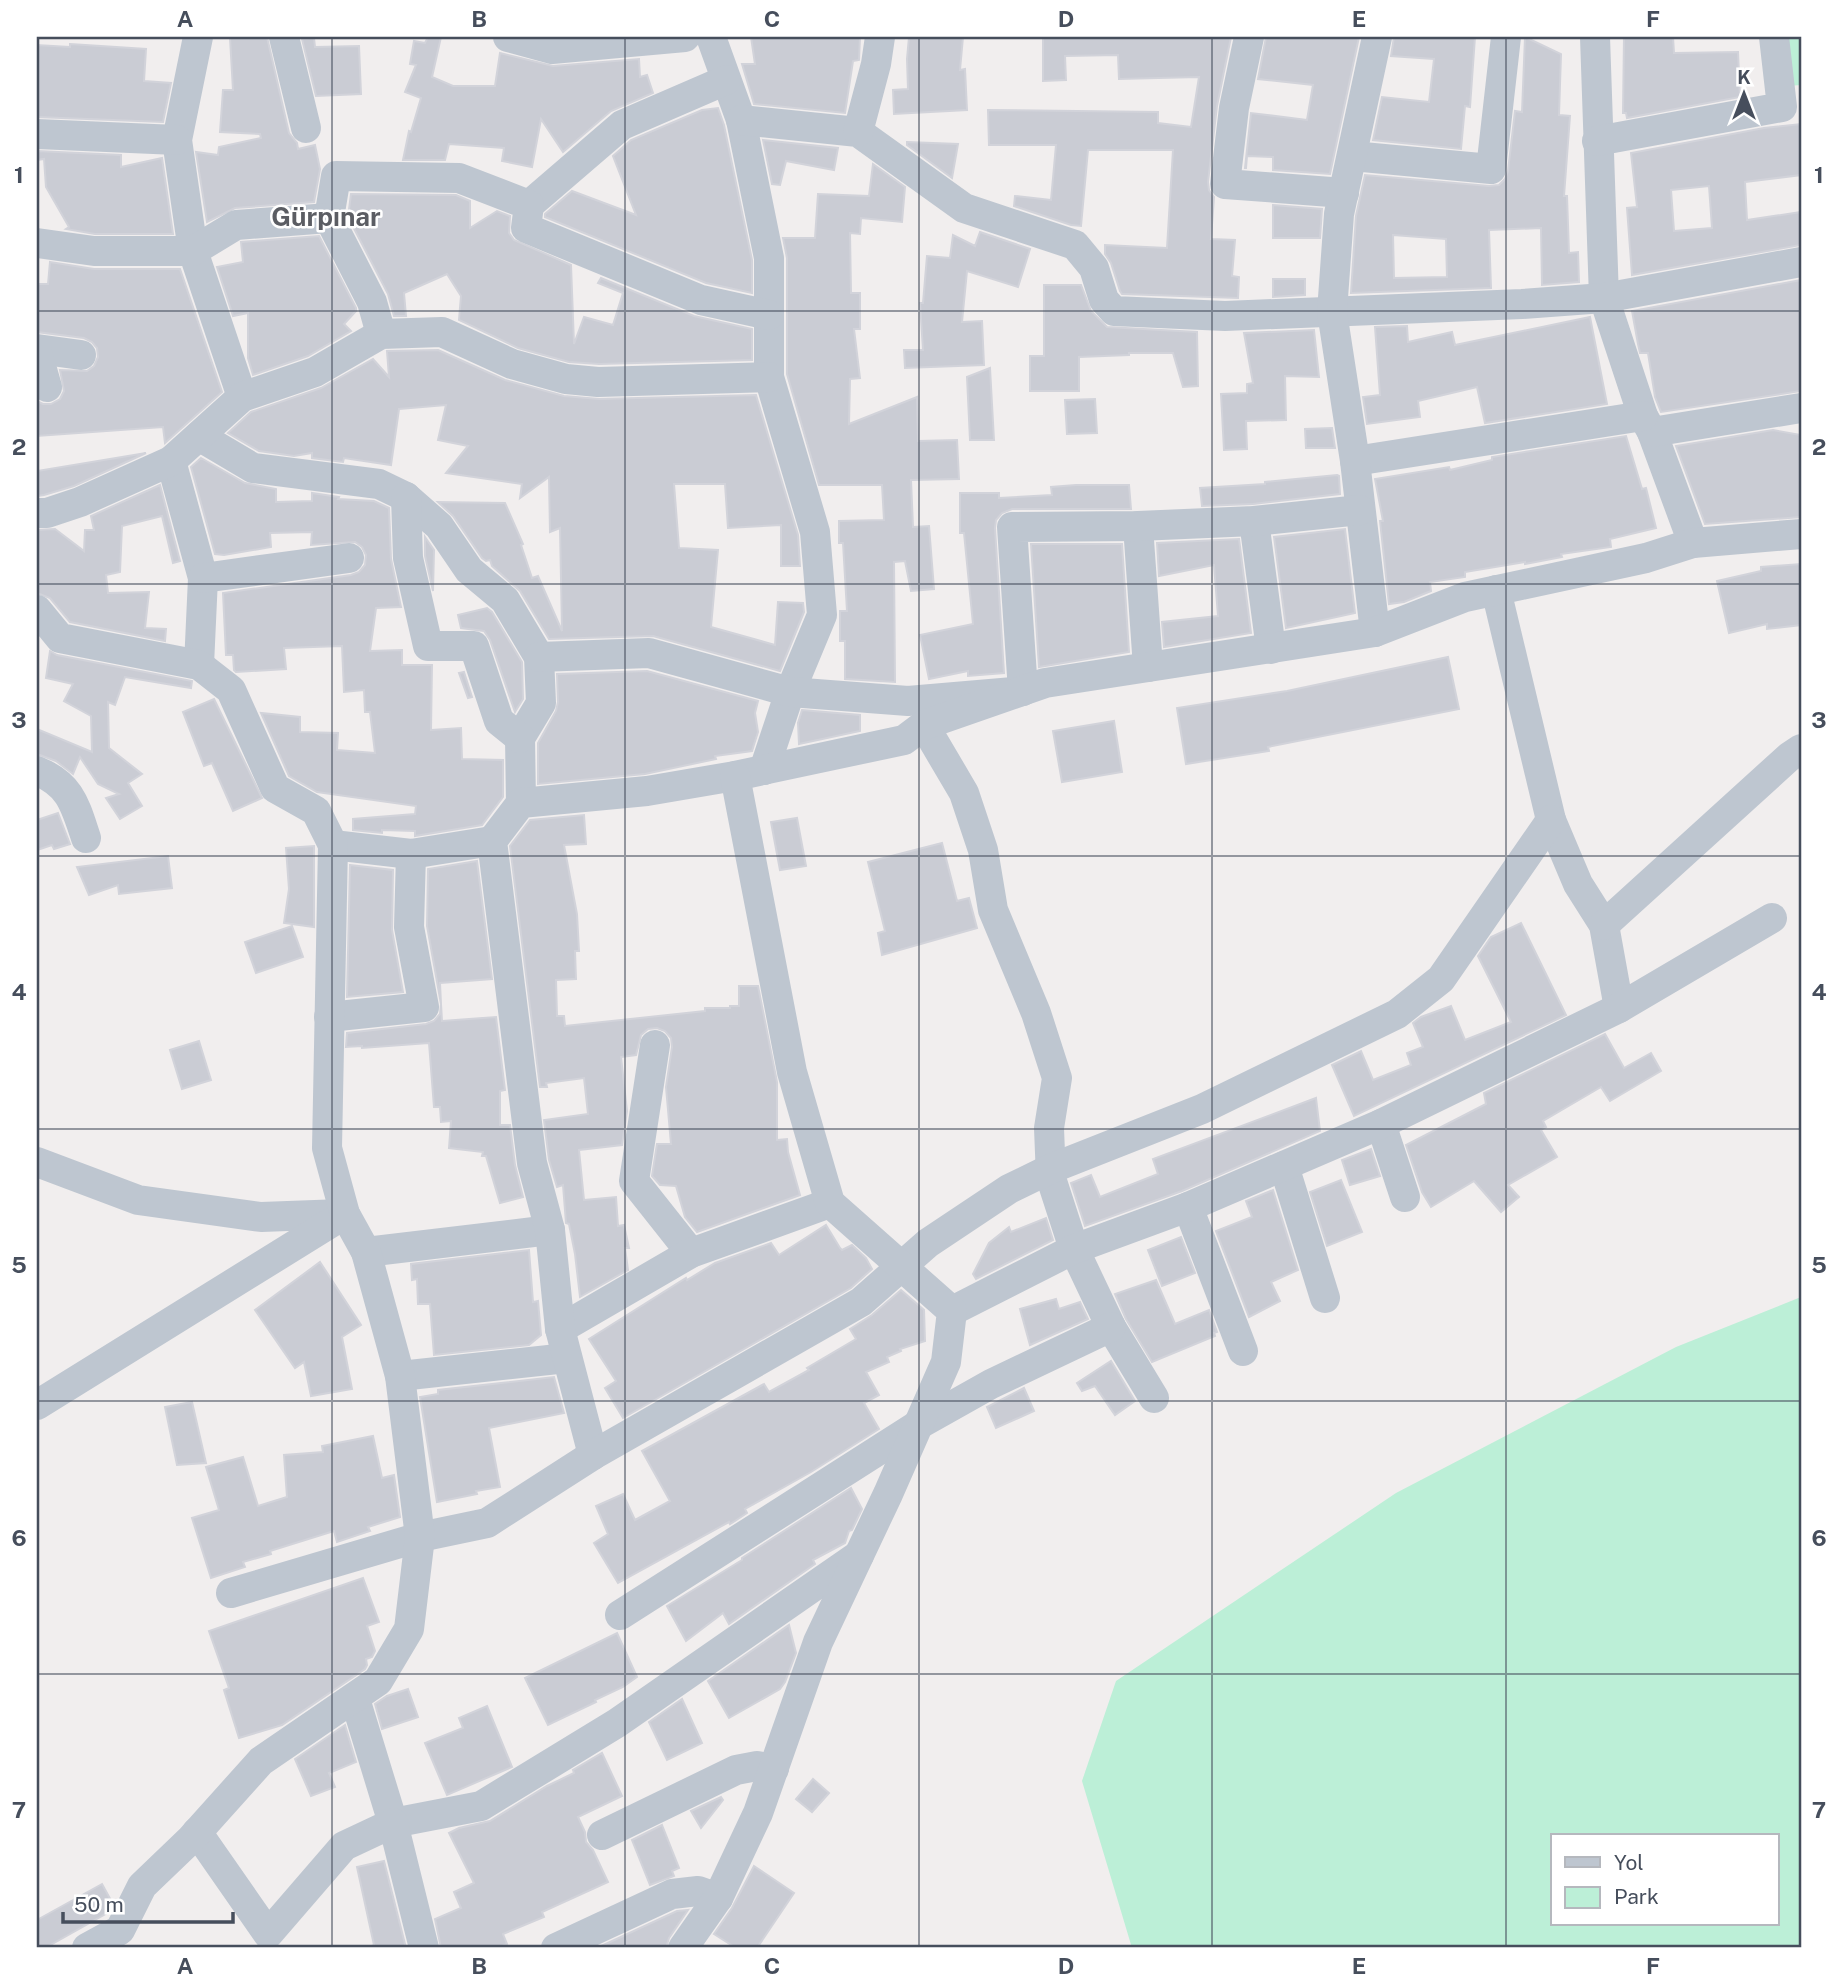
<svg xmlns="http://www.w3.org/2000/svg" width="1838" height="1985" font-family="'Public Sans',sans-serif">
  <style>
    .green { fill: #bcefd7; fill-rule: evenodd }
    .building { fill: #caccd4; stroke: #d2d3da; stroke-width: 2; fill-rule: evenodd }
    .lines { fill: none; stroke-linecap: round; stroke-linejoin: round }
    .minor { stroke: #bec6d0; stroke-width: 30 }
    .grid { fill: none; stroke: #464e5c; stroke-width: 2; stroke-opacity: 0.55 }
    .labels { text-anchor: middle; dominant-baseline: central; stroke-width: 5; stroke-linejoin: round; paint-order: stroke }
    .district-label { font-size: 26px; font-weight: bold; fill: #5b5d63; stroke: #fff }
    .neatline { fill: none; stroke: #464e5c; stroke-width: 2.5 }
    .grid-label { font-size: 23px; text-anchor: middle; font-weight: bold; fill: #464e5c }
  </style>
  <rect width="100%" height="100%" fill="#f1eeee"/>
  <g class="green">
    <path d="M1785,37h16v48l-13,1z"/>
    <path d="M1801,1297v651h-669l-50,-167 34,-100 280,-188 280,-146zM1553,1836h224v88h-224z"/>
  </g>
  <g class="building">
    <path d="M267,37l22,96 8,10 1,6 17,-4 5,24 -6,33 -79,6 -28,14 -11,-70 22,3 1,-8 42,-9 -1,-4 -40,-2 3,-42h10l-3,-52z"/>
    <path d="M428,37h13l-9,40 21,9h42l5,-33 53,13 86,-7 1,18 7,-2 6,18 -42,18 -48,41 -22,-33 -9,48 -30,-6 2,-13 -55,-4 -4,16h-42l6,-29 2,1 10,-34 -16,-6 11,-27 -6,-1 4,-23 11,2z"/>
    <path d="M751,37h109l-1,23 -6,1 -8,52 -91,-9 -12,-40h13z"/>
    <path d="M909,37h54l-3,33 5,-1 2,41 -73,4 -1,-24 15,-1 -1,-30z"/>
    <path d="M1043,37h188l-14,69 -9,76 1,8 5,7 -3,42 24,1 -3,36 7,1 -1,21 -116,-4 -2,-3 -9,-28 -6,-9v-9l62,3 6,-98h-85l-7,76 -10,-1 -57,-19 1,-10 36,4 5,-55h-67l-1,-35 170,2v11l33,4 8,-50 -80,2 -1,-24 -53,1 1,24 -23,1z"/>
    <path d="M1266,37h93l-29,137 -57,-4v-13l-26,-1 -1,12h-1l6,-55 56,7 6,-35 -55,-6z"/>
    <path d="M1394,37h81l-5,70 -5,-1 -4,43 -88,-9 9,-43 47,5 5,-43 -43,-3z"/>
    <path d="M1525,37l36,17 -2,61 11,1 -6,80h3l2,57 9,-1 1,30 -37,3 -1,-57 -52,2 2,58 -140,5 5,-77 9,-41 124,11 10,-1 6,-6 3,-8 7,-60 7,1zM1393,235l53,4 1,38 -53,1z"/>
    <path d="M1624,37h49l1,16 64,-1 2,45 -113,21 -1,-5h-3z"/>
    <path d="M314,38l1,9 44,-1 2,48 -45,2 -14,-57z"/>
    <path d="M70,44l76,5 -2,32 27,2 -8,39 -126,-5v-72l33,2z"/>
    <path d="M718,108l6,17 28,135v33l-46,-10 -161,-66v-3l27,-23 64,24 -23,-59 18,-16 71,-30z"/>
    <path d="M1801,124v51l-56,7 2,38 54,-8v33l-169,30 -5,-67 10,-1 -6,-54 133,-25zM1709,186l3,42 -38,3 -3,-41z"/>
    <path d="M763,140l75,8 -4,22 -48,-9 -6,24 -8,-1z"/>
    <path d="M907,142l51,2 -6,34 -45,-33z"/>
    <path d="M37,151l84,4v12l41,-9 11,76h-78l-29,-5 3,-2 -23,-40 -2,-28 -7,1z"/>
    <path d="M873,164l32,23 -3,35 -41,-4 -1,16 -10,-1 1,60h9v36h-6l6,49 -10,1 -1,45 68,-27 1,44 39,-1 2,39 -48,1 2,47 16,-1 5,63 -23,2 -6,-30 -11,1 1,120 -50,-3v-38h-5v-30h7l-4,-68h-4v-22l45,-1 -2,-35h-63l-32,-111v-116l-4,-20h32l3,-44 51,2z"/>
    <path d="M351,194l105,1 14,6v27l27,-17 13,5 -1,17 5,7 57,25 3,79 10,-27 29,8 10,-32 -25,-10 3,-5 93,38 58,13v31l-153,4 -30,-2 -51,-14 -59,-28 2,-24 -14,-22 -43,19 2,23h-12l-6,-22 -40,-77z"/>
    <path d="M1273,205l49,4 -2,29h-47z"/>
    <path d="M980,232l50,17 -12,38 -51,-16 -5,51 20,-1 2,44 -79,3 -1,-18h19l-3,-47h3l4,-47 23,2 3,-23 22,11z"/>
    <path d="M319,236l37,72v3l-12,13 7,7 -43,25 -55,19 -5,-17v-45l-15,3 -16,-49 26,-5 -2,-20z"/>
    <path d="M50,262l44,7h86l42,123 -57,51 -2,-16 -126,9v-35l6,3h8l9,-5 4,-8 -4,-21 27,1 7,-5 4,-9 -1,-9 -5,-6 -8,-4 -47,-6v-48h11z"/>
    <path d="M1273,279h32v16l-32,2z"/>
    <path d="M1801,280v111l-140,21 -6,-15 -7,-44h-8l-2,-9 -6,-33z"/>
    <path d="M1044,285h37l10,26 16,16 90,5 1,54 -15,1 -10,-34h-44v2l-50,2v34h-49v-35h14z"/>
    <path d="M1590,317l17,87 -122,19 -8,-36 -59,14 2,16 -53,7 -4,-27 17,-2 -5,-68 32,-1 1,16 44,-10 3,13z"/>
    <path d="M1314,330l5,47 -34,-1 1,44 -40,1 1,28 -23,1 -3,-56 26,-1v-9l6,-1 -9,-50z"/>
    <path d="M438,350l67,30 59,16 35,3 157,-4 42,140 2,31h-19v-41l-53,3 -3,-44h-51l5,64 39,2 -7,77 64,18 3,-43 25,1 1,9 -24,59 -127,-35 -104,3 -29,-48 -28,-25 -2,-6 -4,1 -4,-3 -29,-42 -15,-14 67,1 18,41 -2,1 11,33 6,-2 24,55 -2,-103 -10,4 -1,-55 -29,21 2,-14 -76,-11 22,-27 -30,-6 8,-35 -47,4 -8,56 -47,-7 -1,4 -31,-4v-5l-18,3 -35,-5 -31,-18 23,-21 70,-24 52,-29 16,18 -2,-26z"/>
    <path d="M990,368l4,72h-24l-3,-63z"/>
    <path d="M1095,399l2,34 -30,1 -2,-34z"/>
    <path d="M1332,428l3,20h-29l-1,-19z"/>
    <path d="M1773,430l28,5v82l-96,7 -29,-78z"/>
    <path d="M1626,436l16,53 4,-1 10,40 -46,11 1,8 -50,7 1,3 -37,7v-2l-60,10v5l-35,5 1,9 -27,11 -15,2 -9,-83h3l-8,-42 74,-12 1,3 42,-10v-3z"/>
    <path d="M146,453l-72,33 -30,9 -7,1v-25z"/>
    <path d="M201,458l44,25 31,6v13l36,-1v-8l27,4 -1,2 36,2 15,7 2,51 10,48 -25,1 -6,43 32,-1v15h30l-1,65 30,-2 1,31 41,1v37l-21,28 -67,11v-5l-33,-1v3l-29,-3v-11l62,-5 1,-8 -99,-14 -28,-16 -28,-63 39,4v15l38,1 -1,17 38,3 -5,-41h-5l-1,-22 -20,2 -2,-46 -58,2 2,21 -50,3 -2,-2 -1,-15h-7l-3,-62 128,-18 8,-3 6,-7 1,-10 -4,-8 -7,-5 -44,3 1,-13 -42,1 1,14 -47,8 -9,-1 -24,-87z"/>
    <path d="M1337,475l2,1 1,18 -87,10 -51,2 -2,-18 65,-4v-2z"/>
    <path d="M160,485l20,76 -7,2 -11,-47 -40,10 -2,46 -14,3 2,18 41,-1 -4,36 21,1 -1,12 -95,-19 -20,-24 -13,-5v-63l18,-1 29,22 1,-21h9l-3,-14z"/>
    <path d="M1076,485h53l2,24h-119l-10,4 -6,7 -1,8 9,145 -36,3v-5l-39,8 -9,-44 53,-11 -9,-91h-4v-40h39v5l53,-3 -1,-8z"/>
    <path d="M1345,529l10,84 -69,15 -12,-91z"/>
    <path d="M425,537l9,13 -1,41 -8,-35z"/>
    <path d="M1239,539l12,94 -87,14 -2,-25 56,-6 -4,-51 -55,11 -2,-33z"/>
    <path d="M1031,544h91l7,108 -90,15z"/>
    <path d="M1801,564v61l-34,4v-5l-38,9 -12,-52 44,-10v-4z"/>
    <path d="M487,608l5,4 30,50 1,37 -8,13 -25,-72 -6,-9 -23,-3 -3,-13z"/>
    <path d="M50,651l7,4 135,26 -1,7 -66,-11 -10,28 -7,-3 1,46 33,26 -14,9 14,23 -22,13 -14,-21 13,-4 -21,-10 -18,-27 -7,17 -17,-13 -19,-7v-25l55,23 -1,-36 -27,-15 9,-17 -27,-6z"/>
    <path d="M1448,657l11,52 -191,38 1,4 -83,13 -9,-56 110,-17z"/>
    <path d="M647,671l111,30 -3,12 3,19 -6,19 -37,5 1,3 -71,15 -107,10v-41l18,-32 2,-9 -1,-28z"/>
    <path d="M464,672l8,25 -4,1 -9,-25z"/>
    <path d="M214,699l48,99 -29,13 -21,-48 -8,3 -21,-54z"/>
    <path d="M802,710l58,5v16l-61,13 -1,-21z"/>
    <path d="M1114,721l8,51 -60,10 -9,-51z"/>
    <path d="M58,813l12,31 -16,5 -2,-4 -15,5v-30z"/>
    <path d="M584,815l2,29 -22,1 13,69 2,37h-4l1,28 -20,1 1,36h7l1,10 140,-15v-3h25v-2h9v-20h19l19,96v58l10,-1 1,13 12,43 -103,37 -12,-15 -9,-31 -16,-1 -8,-9 5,-32h14l-5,-57 6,-40 -1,-9 -6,-7 -8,-3 -9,1 -7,6 -5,20 -15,2 6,54 -5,34 -43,5 5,50 32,-3 2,29 6,-1 5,23h-4l3,22 -48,27 -5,-43 -6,-30 -3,-1 -3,-38 -6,2 -8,-27 -5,-40 44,-6 -4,-36 -38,5 1,4h-7l-30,-241 20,-26z"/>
    <path d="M797,818l9,48 -26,4 -9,-48z"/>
    <path d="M942,843l15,58 12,-3 8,30 -95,27 -4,-22 7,-2 -17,-69z"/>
    <path d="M314,846v81l-30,-4 5,-34 -3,-41z"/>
    <path d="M168,856l4,32 -53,6 -1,-9 -29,10 -12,-28z"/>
    <path d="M477,861l15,118 -52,4 1,21 -14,-78 1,-57z"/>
    <path d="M350,865l43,5 -1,60 11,62 -56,5z"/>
    <path d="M1521,923l45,92 -212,101 -22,-51 29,-14 12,29 38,-15 -4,-12 16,-6 -10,-24 8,-6 30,-11 14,34 46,-18 -33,-66 13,-19z"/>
    <path d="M292,926l11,31 -47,16 -11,-31z"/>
    <path d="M441,1004l1,17 54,-4 9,73 -5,1v34h10l5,40 8,32 -23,6 -14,-47h-4l1,-4 -34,-4 2,-27 -10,1 -1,-15h-6l-5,-64 -67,5v-2l-16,1 1,-14 79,-9 8,-3 6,-7z"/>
    <path d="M1605,1034l19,34 27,-15 10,18 -51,30 -9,-14 -58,34 3,6 -5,3 16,27 -49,28 11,12 -18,15 -27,-31 -43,26 -9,-15 -16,-47 80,-41 -2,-11z"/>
    <path d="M199,1041l12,39 -29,9 -12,-39z"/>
    <path d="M1316,1098l4,33 -138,60 -97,35 -14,-43 20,-8 9,22 58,-23 -5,-15z"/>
    <path d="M1371,1149l9,27 -30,9 -8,-25z"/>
    <path d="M1341,1180l21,52 -35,14 -17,-54z"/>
    <path d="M1273,1190l25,80 -27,12 9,19 -31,16 -33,-86 36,-14 -6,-16z"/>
    <path d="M1046,1218l7,22 -77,39 -3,-5 16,-31 20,-16 2,5z"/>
    <path d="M826,1225l14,23 2,2 10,-5 14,13 6,11 -21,19 -228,130 -18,-30 11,-7 -27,-42 97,-61 1,2 28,-17 56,-20 8,12z"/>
    <path d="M1181,1237l14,36 -33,13 -14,-36z"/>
    <path d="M529,1250l4,52 5,-1 3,34 -12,10 -95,10 -4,-51h-12l-1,-25 -5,1 -1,-16z"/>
    <path d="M320,1262l41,63 -19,12 10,52 -41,7 -7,-34 -9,6 -40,-58z"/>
    <path d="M1156,1280l19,44 34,-14 8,22 -3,1 1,3 -63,26 -26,-43 -11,-25z"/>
    <path d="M901,1290l23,20 1,31 -25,8 1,2 -14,6 2,5 -23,10 13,23 -15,8 15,26 -68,43 -66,37 2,4 -12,8 -5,3 -1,-2 -111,61 -24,-40 14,-9 -12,-28 27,-12 12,26 35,-19 -28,-50 122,-67 5,8 40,-22 -2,-2 49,-29 -6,-10 22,-14z"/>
    <path d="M1056,1299l3,10 21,-7 8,17 -58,26 -10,-36z"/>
    <path d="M1111,1361l24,40 -20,14 -20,-29 -13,5 -5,-8z"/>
    <path d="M554,1377l10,36 -75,15 11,59 -24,4 1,3 -40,8 -17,-105 18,-3v-4z"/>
    <path d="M1024,1388l10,23 -38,17 -9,-21z"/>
    <path d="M192,1402l14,61 -29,2 -12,-58z"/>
    <path d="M373,1436l9,42 12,-3 6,42 -32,10 2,4 -33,11 -3,-11 -64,20 1,3 -28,8 2,5 -34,11 -19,-60 27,-8 -13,-43 37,-10 15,49 29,-9 -3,-42 39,-3 -1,-6z"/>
    <path d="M851,1488l11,21 -10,21 -3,1 -4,12 -32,17 2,4 -86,60 -6,-11 -37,28 -19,-35 75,-46v-2z"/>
    <path d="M363,1578l16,44 -12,4 8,25 -3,6 -6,2 1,6 -2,4 -83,56 -43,13 -15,-48 5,-2 -20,-57z"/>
    <path d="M789,1625l7,28 -11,29 -5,7 -51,29 -21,-37z"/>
    <path d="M617,1633l20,44 -14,10 -28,13 1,2 -48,23 -23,-47z"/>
    <path d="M408,1689l10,28 -36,12 -7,-25 12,-8z"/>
    <path d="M682,1699l20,44 -35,17 -18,-38z"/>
    <path d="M487,1706l25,61 -65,28 -22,-52 38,-15 -4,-10z"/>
    <path d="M345,1725l11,37 -27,11 6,14 -24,9 -16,-37z"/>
    <path d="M602,1753l20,43 -44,21 7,15 1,10 7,8 15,32 -66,30 2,5 -41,17 4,10 -10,4h-56l-6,-29 26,-11 -7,-16 20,-9 -25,-50 10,-5 31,-7 57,-35 27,-13 -1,-3z"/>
    <path d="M813,1779l16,14 -17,19 -16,-13z"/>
    <path d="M721,1797l2,3 -22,28 -10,-17z"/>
    <path d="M662,1825l17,43 -7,3 2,5 -24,9 -18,-45z"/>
    <path d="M384,1861l22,87h-39l7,-3 -17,-78z"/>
    <path d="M754,1866l40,27 -37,55h-21l-22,-14 18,-26z"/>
    <path d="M102,1884l11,20 -4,8 -64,36h-8v-28z"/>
    <path d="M688,1910l-19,28 -3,10h-69l80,-37z"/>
  </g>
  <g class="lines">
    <g class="minor">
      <path d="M198,37l-21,103 16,111 49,146"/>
      <path d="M284,37l22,91"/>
      <path d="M508,37l44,12 133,-12"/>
      <path d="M711,37l30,83 28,138v119l46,155 7,83 -32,77 -26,78"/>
      <path d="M1249,37l-15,71 -9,76 119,9"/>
      <path d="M1595,37l9,261 39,118 9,16 41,111"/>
      <path d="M741,120l117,12 106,76 111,37 19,23 10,32 10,11 111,5 297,-12 82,-6 197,-36"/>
      <path d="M858,132l18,-68 4,-27"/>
      <path d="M37,134l140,6"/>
      <path d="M1597,141l185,-34 -8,-70"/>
      <path d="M1352,156l139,13 15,-132"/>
      <path d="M529,205l93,-80 104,-45"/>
      <path d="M329,218l7,-42 123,2 70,27 -3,23 175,72 68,15"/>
      <path d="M37,243l57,8h99l43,-26 93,-7 43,84 9,32"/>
      <path d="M37,349l44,6"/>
      <path d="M37,352l10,35"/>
      <path d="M1652,432l149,-24"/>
      <path d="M199,436l54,32 126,16 27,13 33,29 30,44 36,30 34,57 2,46 -21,35 1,65"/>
      <path d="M171,461l32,117 -4,87"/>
      <path d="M1355,461l288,-45"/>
      <path d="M406,497l2,61 20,88h46l25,75 21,17"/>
      <path d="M37,513h10l33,-11 91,-41 71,-64 73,-25 66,-38 61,-2 70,32 54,15 32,3 171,-5"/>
      <path d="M1254,521l17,128"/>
      <path d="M1138,526l10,141"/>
      <path d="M203,578l146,-20"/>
      <path d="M1496,590l55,230 27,64 26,41 15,83"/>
      <path d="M37,610l23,28 139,27 32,25 44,98 41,23 17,34 78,9 81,-13"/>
      <path d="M1375,632l-20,-171 -23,-149 7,-98 38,-177"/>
      <path d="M539,657l110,-4 141,39 118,9 115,-10 -11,-164 126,-1 116,-5 106,-11"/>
      <path d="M924,725l40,68 19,57 10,60 43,103 21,65 -8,50 2,50 23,71 37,78 43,71"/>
      <path d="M37,771c34,14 38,34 49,67"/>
      <path d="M1604,925l185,-168 12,-8"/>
      <path d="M329,1017l95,-10 -15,-80 2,-73"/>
      <path d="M655,1045l-21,136 57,72"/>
      <path d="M1381,1124l24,73"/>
      <path d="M37,1162l101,38 123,17 81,-3"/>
      <path d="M1284,1166l41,132"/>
      <path d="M1188,1207l55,144"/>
      <path d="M366,1252l184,-22"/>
      <path d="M952,1311l122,-62 114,-42 193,-83 238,-116 153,-90"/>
      <path d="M560,1329l131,-76 139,-50"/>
      <path d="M400,1376l167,-18"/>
      <path d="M37,1405l308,-191"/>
      <path d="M593,1455l-33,-126 -10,-99 -18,-67 -40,-322 29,-38 126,-12 88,-15 169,-36 20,-15 121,-42 330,-51 90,-35 181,-39 47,-15 108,-9"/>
      <path d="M231,1593l189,-56 67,-14 106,-68 268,-153 67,-59 81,-54 41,-20 152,-60 195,-95 44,-35 110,-159"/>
      <path d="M620,1615l298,-190 73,-41 120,-57"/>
      <path d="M355,1699l38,124 88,-17 136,-83 242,-168"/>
      <path d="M197,1832l71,102 76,-88 49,-23 31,125"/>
      <path d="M602,1835l134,-65 21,-4 17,3"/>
      <path d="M87,1948l33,-18 22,-44 49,-47 70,-78 117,-80 31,-52 11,-92 -20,-161 -34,-124 -21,-38 -18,-66 6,-303"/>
      <path d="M556,1948l116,-54 26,-3 20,7"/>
      <path d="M683,1948l35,-50 40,-85 60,-171 70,-148 58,-132 6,-51 -122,-108 -38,-131 -57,-296"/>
    </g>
  </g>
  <path class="grid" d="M332,37v1911M625,37v1911M919,37v1911M1212,37v1911M1506,37v1911M37,311h1764M37,584h1764M37,856h1764M37,1129h1764M37,1401h1764M37,1674h1764"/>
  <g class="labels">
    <g class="district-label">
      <text x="326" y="216">Gürpınar</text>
    </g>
  </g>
  <rect width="1838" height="1985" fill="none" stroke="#ffffff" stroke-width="77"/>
  <rect x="1551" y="1834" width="228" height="91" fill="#ffffff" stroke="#b5b8be" stroke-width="2"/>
  <rect x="1565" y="1857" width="35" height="10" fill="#bec6d0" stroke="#b5b8be" stroke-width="2"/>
  <text x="1614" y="1870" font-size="21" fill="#464e5c">Yol</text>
  <rect x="1565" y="1887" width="35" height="21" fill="#bcefd7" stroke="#b5b8be" stroke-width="2"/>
  <text x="1614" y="1904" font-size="21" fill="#464e5c">Park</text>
  <g transform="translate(1744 94)" stroke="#ffffff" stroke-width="5" paint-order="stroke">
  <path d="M0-5L12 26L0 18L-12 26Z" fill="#464e5c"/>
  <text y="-10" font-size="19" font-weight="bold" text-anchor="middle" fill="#464e5c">K</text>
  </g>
  <path d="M63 1912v10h170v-10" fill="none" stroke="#464e5c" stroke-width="3.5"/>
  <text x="74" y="1912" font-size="21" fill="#464e5c" stroke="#ffffff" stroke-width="5" paint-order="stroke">50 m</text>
  <rect x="38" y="38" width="1762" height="1908" class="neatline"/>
  <g class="grid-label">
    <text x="185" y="27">A</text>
    <text x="479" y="27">B</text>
    <text x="772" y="27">C</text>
    <text x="1066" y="27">D</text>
    <text x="1359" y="27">E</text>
    <text x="1653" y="27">F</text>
    <text x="19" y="183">1</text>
    <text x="1819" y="183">1</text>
    <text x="19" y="455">2</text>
    <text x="1819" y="455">2</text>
    <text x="19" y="728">3</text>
    <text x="1819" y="728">3</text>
    <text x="19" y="1000">4</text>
    <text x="1819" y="1000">4</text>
    <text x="19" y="1273">5</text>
    <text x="1819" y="1273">5</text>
    <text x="19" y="1546">6</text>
    <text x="1819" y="1546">6</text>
    <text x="19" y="1818">7</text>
    <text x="1819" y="1818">7</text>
    <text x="185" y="1974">A</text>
    <text x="479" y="1974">B</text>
    <text x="772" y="1974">C</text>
    <text x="1066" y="1974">D</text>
    <text x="1359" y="1974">E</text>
    <text x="1653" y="1974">F</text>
  </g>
</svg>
